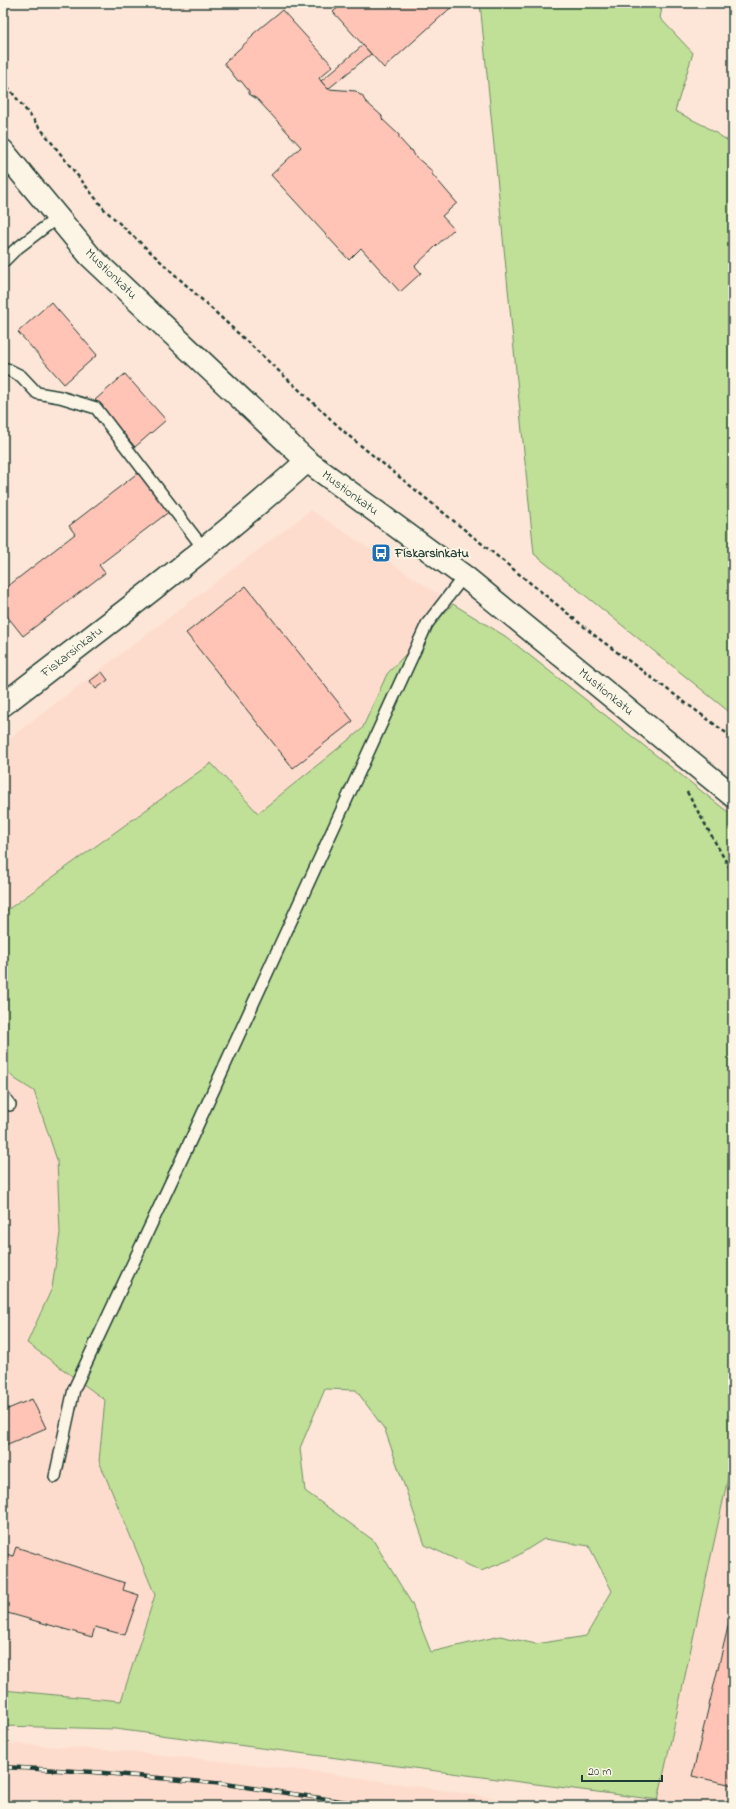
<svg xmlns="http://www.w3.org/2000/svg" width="736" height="1809" font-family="'Indie Flower',sans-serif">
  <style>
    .built { fill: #fedccd }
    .green { fill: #c0df97; stroke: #708e66; fill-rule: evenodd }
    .building { fill: #ffc4b6; stroke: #1f3d34 }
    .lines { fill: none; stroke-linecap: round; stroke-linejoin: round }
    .lane-casing { stroke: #1f3d34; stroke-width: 14 }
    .street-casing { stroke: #1f3d34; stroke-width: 25 }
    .secondary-casing { stroke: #1f3d34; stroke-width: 25 }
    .path { stroke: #1f3d34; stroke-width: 2.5; stroke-dasharray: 4 3; stroke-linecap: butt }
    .lane { stroke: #fcf5e5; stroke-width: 11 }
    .street { stroke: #fcf5e5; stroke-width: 22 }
    .secondary { stroke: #fcf5e5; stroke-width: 22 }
    .rail-casing { stroke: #1f3d34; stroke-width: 4.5 }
    .rail { stroke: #fcf5e5; stroke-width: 3; stroke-dasharray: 9; stroke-linecap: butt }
    .labels { text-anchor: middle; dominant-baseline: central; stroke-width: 4; stroke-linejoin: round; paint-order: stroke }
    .street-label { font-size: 13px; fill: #1f3d34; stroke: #fcf5e5 }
    .poi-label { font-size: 13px; font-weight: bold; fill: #1f3d34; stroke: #fcf5e5; text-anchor: start }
  </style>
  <rect width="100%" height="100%" fill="#fde6d7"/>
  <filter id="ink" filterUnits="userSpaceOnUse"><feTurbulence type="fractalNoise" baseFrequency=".025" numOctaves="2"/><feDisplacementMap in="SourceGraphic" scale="8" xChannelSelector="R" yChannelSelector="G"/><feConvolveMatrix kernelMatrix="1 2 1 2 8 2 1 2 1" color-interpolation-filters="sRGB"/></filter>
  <g filter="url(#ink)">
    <g class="built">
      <path d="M311,510l142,94 -66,70 -25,55 -104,84 -47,-50 -208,150v-170z"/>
      <path d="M3,1068l12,11 19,12 23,69 3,73 -8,55 -25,55 78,57 -6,61 56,134 -34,106 -118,-11z"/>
      <path d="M733,1455v351h-75v-6z"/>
      <path d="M3,1743l133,9 191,21 221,33h-545z"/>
    </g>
    <g class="green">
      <path d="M480,3h183l-3,15 33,35 -18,58 30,15 28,18v571l-199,-161z"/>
      <path d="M453,604l52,32 228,180v639l-75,345 -543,-71 -112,-3v-36l118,11 34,-106 -56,-134 6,-61 -78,-57 25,-55 8,-55 -3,-73 -23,-69 -19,-12 -12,-11v-155l208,-150 47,50 104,-84 25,-55zM325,1389l31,1 29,40 40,115 56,26 31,-12 32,-20 45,7 23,45 -26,45 -50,8 -36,-8 -69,16 -19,-48 -39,-64 -68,-49 -5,-43z"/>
    </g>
    <g class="building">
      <path d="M343,3h113l-72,65 -51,-56z"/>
      <path d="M282,10l51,56 -14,12 2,3 7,8 28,2 4,4h2l3,6 17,15v3l17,16v3l11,12h2l3,6 17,15v3l25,29 -15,13 12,13 -39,37 6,7 -21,19 -39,-44 -12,12 -78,-85 30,-28 -44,-48 -8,-5v-3l-8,-10h-3l-14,-18 28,-26 1,-3z"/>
      <path d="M363,45l8,9 -43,35 -7,-8z"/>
      <path d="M51,302l46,53 -33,29 -46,-52z"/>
      <path d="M125,374l41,46 -31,27 -40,-47z"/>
      <path d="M139,472l31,39 -71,54 6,8 -82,63 -20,-25v-21l72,-56 -6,-8z"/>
      <path d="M246,586l107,135 -60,47 -107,-135z"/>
      <path d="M102,672l6,8 -12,9 -6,-8z"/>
      <path d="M32,1399l14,29 -43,18v-35z"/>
      <path d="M16,1547l109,36 -2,7 16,5 -14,40 -30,-8 -3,10 -88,-25 2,-11 -3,-1v-47l10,3z"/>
      <path d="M733,1606v179l-41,-9z"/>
    </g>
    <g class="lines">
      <defs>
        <g id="lane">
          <path d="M3,262l12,-12 43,-33"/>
          <path d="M3,370l4,-1 14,7 16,17 23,4 36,11 108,141"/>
          <path d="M3,1096l7,9"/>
          <path d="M55,1477l19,-88 118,-252 235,-513 37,-48"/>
        </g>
        <path id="street" d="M3,705c103,-80 208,-157 304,-244"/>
        <path id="secondary" d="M3,151l87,105 217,205 157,115 269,220"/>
      </defs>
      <use href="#lane" class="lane-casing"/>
      <use href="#street" class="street-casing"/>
      <use href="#secondary" class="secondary-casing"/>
      <g class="path">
        <path d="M3,81l101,128 245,227 249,202 135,100"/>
        <path d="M687,792l46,82"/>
      </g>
      <use href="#lane" class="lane"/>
      <use href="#street" class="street"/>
      <use href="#secondary" class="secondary"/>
      <defs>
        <path id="rail" d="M3,1767l90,5 132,12 149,22"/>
      </defs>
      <use href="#rail" class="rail-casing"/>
      <use href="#rail" class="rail"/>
    </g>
  </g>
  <defs>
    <symbol id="bus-square" viewBox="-11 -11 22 22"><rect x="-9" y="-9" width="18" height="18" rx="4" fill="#1f6fb2" stroke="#fcf5e5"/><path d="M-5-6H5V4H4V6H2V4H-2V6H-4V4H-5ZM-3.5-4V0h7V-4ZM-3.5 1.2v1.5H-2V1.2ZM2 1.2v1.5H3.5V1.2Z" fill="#fff"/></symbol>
  </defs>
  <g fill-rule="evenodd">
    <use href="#bus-square" x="370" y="542" width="22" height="22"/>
  </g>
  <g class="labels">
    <g class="street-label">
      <text transform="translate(111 274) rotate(44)">Mustionkatu</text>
      <text transform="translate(350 493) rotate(36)">Mustionkatu</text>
      <text transform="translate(72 652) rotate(-38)">Fiskarsinkatu</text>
      <text transform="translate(606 692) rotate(39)">Mustionkatu</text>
    </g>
    <g class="poi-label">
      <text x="395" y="553">Fiskarsinkatu</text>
    </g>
  </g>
  <rect width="736" height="1809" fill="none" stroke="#fcf5e5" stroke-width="16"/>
  <rect x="8" y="8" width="720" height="1793" fill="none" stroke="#1f3d34" stroke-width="1.5" filter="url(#ink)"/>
  <path d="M582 1775v6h80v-6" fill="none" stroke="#1f3d34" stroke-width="2"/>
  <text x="588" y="1775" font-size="12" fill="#1f3d34" stroke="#fcf5e5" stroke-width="3" paint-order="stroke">20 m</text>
</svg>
